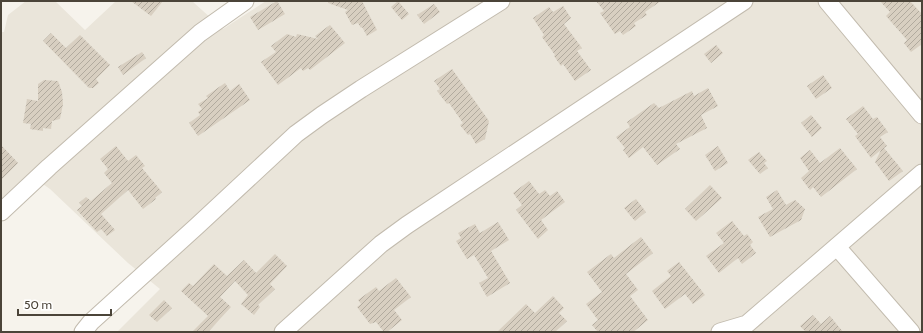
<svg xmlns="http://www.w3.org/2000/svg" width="923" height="333" font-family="Cabin,sans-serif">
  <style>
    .residential { fill: #eae5da }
    .building { fill: url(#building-hatch) }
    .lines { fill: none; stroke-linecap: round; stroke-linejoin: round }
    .minor-casing { stroke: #c2bbae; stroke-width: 19 }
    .minor { stroke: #fff; stroke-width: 17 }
  </style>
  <defs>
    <pattern id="building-hatch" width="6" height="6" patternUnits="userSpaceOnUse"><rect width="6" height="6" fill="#d8cfc1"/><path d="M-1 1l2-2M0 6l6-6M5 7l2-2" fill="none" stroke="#b1aa9e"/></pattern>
  </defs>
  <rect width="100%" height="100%" fill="#f6f3ec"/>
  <path class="residential" d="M26,1h29l30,29 31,-29h76l31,28 43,-28h656v331h-805l43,-43 -32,-26 -78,-74 -20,-14 -29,26v-169h3l4,-17z"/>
  <g class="building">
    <path d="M131,1h32l-12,15z"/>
    <path d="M277,1l8,13 -27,16 -8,-13z"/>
    <path d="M328,1h34l15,29 -10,6 -5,-9 -1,1 -3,-5 -6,2 -7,-13 3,-2 -20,-7z"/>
    <path d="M398,1l11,13 -7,6 -11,-13z"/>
    <path d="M596,1h65l-16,11 2,3 -13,8 2,3 -13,9 -3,-4 -5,3 -15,-21 4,-2z"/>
    <path d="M880,1h30l12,13v30l-11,8 -7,-9 3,-3 -21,-24 4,-4z"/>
    <path d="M434,4l6,8 -16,12 -7,-9z"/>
    <path d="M563,6l8,12 -7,6 18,24 -5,3 14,19 -16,11 -12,-17 -2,2 -7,-10 1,-1 -13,-18 2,-2 -11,-17 16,-11 4,5z"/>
    <path d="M330,25l15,18 -35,27 -2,-2 -5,3 -2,-3 -23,17 -17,-23 15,-10 -5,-6 16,-12 9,3 1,-3 21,5 -3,-3z"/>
    <path d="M51,33l15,15 14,-13 30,30 -14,14 3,4 -6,5h-4l-46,-47z"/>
    <path d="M716,45l7,8 -12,10 -7,-9z"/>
    <path d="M142,52l4,6 -23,17 -5,-8z"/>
    <path d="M452,69l37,52 -4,18 -9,5 -6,-10 -2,1 -8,-10 3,-2 -14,-20 -2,1 -10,-13 3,-2 -6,-8z"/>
    <path d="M823,75l9,13 -16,11 -9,-13z"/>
    <path d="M44,80l14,1 4,11 1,12 -3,15 -8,2 -1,8 -8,-1v3l-13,-2 1,-5 -8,-1 4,-24 11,2v-17z"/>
    <path d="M225,83l5,8 9,-7 11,16 -52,36 -9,-13 11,-8 -2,-3 4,-3 -4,-5 10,-6 -2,-2z"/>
    <path d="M708,88l10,18 -17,9 6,13 -31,16 4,5 -23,16 -14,-18 -14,11 -6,-8 2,-2 -9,-11 14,-10 -3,-5 27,-19 5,5 33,-17 2,5z"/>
    <path d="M863,106l10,13 4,-2 11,15 -8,5 7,9 -3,2 19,23 -14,10 -14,-19 6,-12 -10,8 -16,-22 3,-2 -12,-15z"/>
    <path d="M811,115l11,13 -10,9 -11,-14z"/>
    <path d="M1,145l17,18 -17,17z"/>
    <path d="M116,146l12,15 8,-6 9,11 -3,2 20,24 -7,6 1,1 -13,10 -15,-19 -27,24 14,16 -8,6 -6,-7 -4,3 -20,-22 5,-4 -3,-3 7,-6 5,4 21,-18 -8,-10 4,-4 -8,-10z"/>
    <path d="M718,146l10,17 -13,8 -10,-16z"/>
    <path d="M840,148l17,21 -36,28 -8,-10 -3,3 -9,-12 8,-7 -9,-13 10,-8 10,13z"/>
    <path d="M759,152l8,9 -3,2 4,5 -8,6 -12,-14z"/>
    <path d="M529,181l10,13 6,-4 5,6 7,-5 8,11 -24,18 7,10 -10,9 -22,-29 6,-5 -9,-12z"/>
    <path d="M710,185l12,13 -26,23 -11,-12z"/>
    <path d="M777,190l9,15 9,-5 10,9 -4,11 -31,17 -12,-20 15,-8 -7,-12z"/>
    <path d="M636,199l10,13 -11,9 -11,-13z"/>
    <path d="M732,221l12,15 3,-2 6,8 -3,3 6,8 -14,11 -4,-6 -19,15 -13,-17 18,-13 -8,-10z"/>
    <path d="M498,222l11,18 -18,11 19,32 -23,14 -8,-14 9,-5 -14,-23 -7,4 -11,-18 5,-3 -3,-5 17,-9 5,9z"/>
    <path d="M641,237l12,16 -27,21 12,16 -8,6 18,24 -15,12h-35l-6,-7 6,-5 -12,-16 16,-12 -15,-20 24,-18 3,4z"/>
    <path d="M275,254l12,12 -17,18 5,5 -17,16 2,2 -6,8 -13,-11 7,-9 -13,-14 -15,16 11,10 -23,25h-16l16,-16 -27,-25 8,-8 4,3 21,-22 13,12 17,-16 12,13z"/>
    <path d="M679,262l26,33 -12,9 -8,-10 -20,15 -13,-18 19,-15 -4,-5z"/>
    <path d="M396,278l15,19 -17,13 8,10 -15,12h-3l-8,-10 -6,2 -13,-17 4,-3 -3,-4 18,-13 3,4z"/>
    <path d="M553,296l11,12 -5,5 8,8 -12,11h-58l29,-28 9,9z"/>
    <path d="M164,300l8,8 -15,14 -8,-7z"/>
    <path d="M813,315l8,9 9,-8 13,16h-37l-6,-6z"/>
  </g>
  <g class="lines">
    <defs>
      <g id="minor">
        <path d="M827,1l95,114"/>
        <path d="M1,212l48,-45 151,-134 45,-32"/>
        <path d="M837,247l74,85"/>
        <path d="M83,332l8,-10 106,-96 99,-92 26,-19 39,-26 140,-88"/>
        <path d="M283,332l98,-88 26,-19 337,-224"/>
        <path d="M720,332l27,-8 175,-151"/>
      </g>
    </defs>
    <use href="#minor" class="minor-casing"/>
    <use href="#minor" class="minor"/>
  </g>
  <rect width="923" height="333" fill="none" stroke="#4b4439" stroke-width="4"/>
  <path d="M18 309v6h93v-6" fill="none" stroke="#4b4439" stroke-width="2"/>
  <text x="24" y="309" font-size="12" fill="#4b4439" stroke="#ffffff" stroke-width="3" paint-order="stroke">50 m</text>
</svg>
